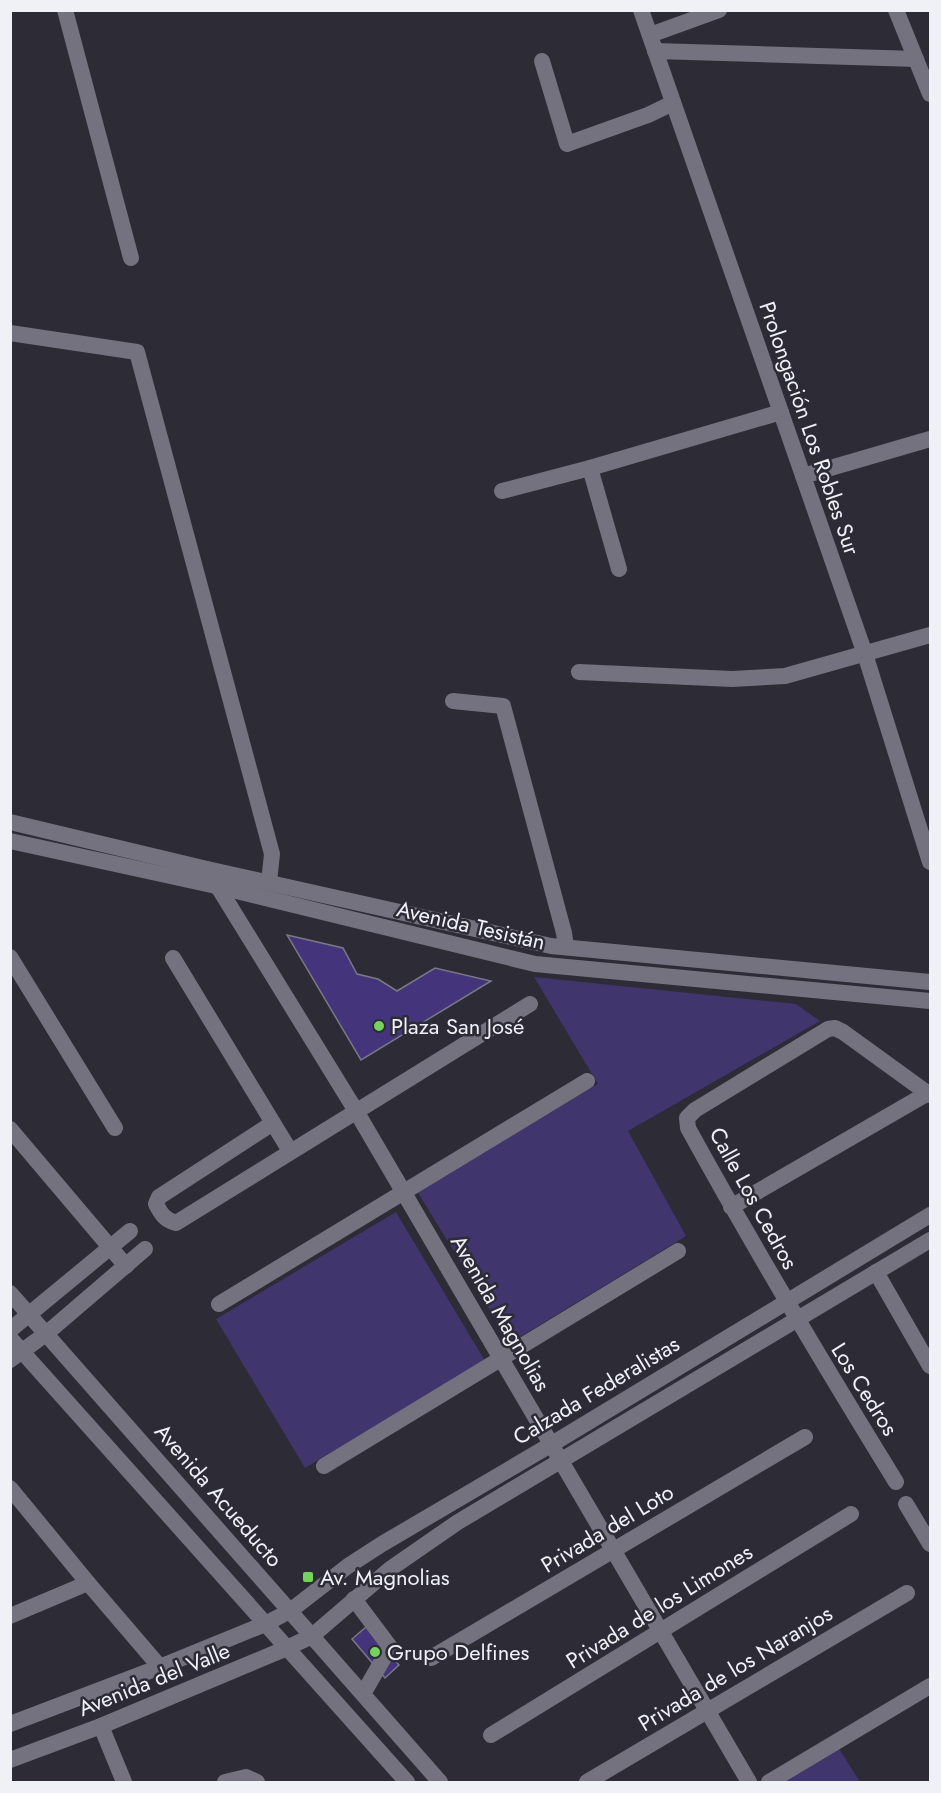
<svg xmlns="http://www.w3.org/2000/svg" width="941" height="1793" font-family="Jost,sans-serif">
  <style>
    .green { fill: #40366d }
    .building { fill: #43347b; stroke: #797885; stroke-width: 1.5 }
    .lines { fill: none; stroke-linecap: round; stroke-linejoin: round }
    .minor { stroke: #73727e; stroke-width: 16 }
    .poi-dot { fill: #75d25b; stroke: #2c2b36; stroke-width: 2 }
    .labels { text-anchor: middle; dominant-baseline: central; stroke-width: 5; stroke-linejoin: round; paint-order: stroke }
    .street-label { font-size: 22px; fill: #f0f0f7; stroke: #2c2b36 }
    .poi-label { font-size: 22px; fill: #f0f0f7; stroke: #2c2b36; text-anchor: start }
  </style>
  <rect width="100%" height="100%" fill="#2c2b36"/>
  <g class="green">
    <path d="M534,977l262,27 24,17 -192,110 58,105 -176,107 -93,-152 181,-107z"/>
    <path d="M396,1212l89,149 -180,107 -89,-149z"/>
    <path d="M838,1747l22,35h-82z"/>
  </g>
  <g class="building">
    <path d="M287,935l56,13 14,26 21,5 19,12 38,-23 56,13 -130,79z"/>
    <path d="M366,1627l33,38 -14,13 -33,-39z"/>
  </g>
  <g class="lines">
    <g class="minor">
      <path d="M65,10l66,248"/>
      <path d="M641,10l224,644 65,208"/>
      <path d="M896,10l34,84"/>
      <path d="M650,35l69,-25"/>
      <path d="M655,51l261,8"/>
      <path d="M542,61l25,83 81,-29 25,-12"/>
      <path d="M10,333l127,19 135,502 -3,28"/>
      <path d="M590,468l29,101"/>
      <path d="M803,476l127,-37"/>
      <path d="M502,491l88,-23 191,-56"/>
      <path d="M579,672l153,7 53,-3 145,-41"/>
      <path d="M453,701l50,5 61,227 2,14"/>
      <path d="M10,822l197,47 344,77 379,36"/>
      <path d="M10,841l206,45 319,78 395,37"/>
      <path d="M207,869l149,242 393,671"/>
      <path d="M10,957l105,171"/>
      <path d="M173,958l117,193"/>
      <path d="M273,1123l-114,74 -3,7c5,10 9,16 20,19l354,-219"/>
      <path d="M10,1129l116,137"/>
      <path d="M731,1207l197,-114"/>
      <path d="M876,1272l54,94"/>
      <path d="M10,1293l430,489"/>
      <path d="M219,1304l368,-223"/>
      <path d="M10,1330l120,-99"/>
      <path d="M10,1338l397,444"/>
      <path d="M10,1360l37,-27 98,-84"/>
      <path d="M324,1466l354,-215"/>
      <path d="M896,1482c-72,-117 -142,-234 -208,-354l-1,-10 8,-8 133,-81 7,-1 8,4 87,63"/>
      <path d="M10,1488l78,95 72,84"/>
      <path d="M906,1504l24,40"/>
      <path d="M354,1599l36,48 -27,47"/>
      <path d="M10,1616l78,-33"/>
      <path d="M431,1658l374,-221"/>
      <path d="M10,1724l150,-57 105,-43 25,-13 58,-45 34,-22 170,-100 378,-229"/>
      <path d="M101,1726l23,56"/>
      <path d="M491,1735l360,-221"/>
      <path d="M10,1760l91,-34 186,-78 25,-12 78,-67 68,-47 472,-282"/>
      <path d="M225,1782l21,-5 11,5"/>
      <path d="M587,1782l320,-189"/>
      <path d="M769,1782l161,-96"/>
    </g>
  </g>
  <g class="poi-dot">
    <circle cx="379" cy="1026" r="6"/>
    <rect x="302" y="1571" width="12" height="12" rx="3"/>
    <circle cx="375" cy="1652" r="6"/>
  </g>
  <g class="labels">
    <g class="street-label">
      <text transform="translate(810 428) rotate(71)">Prolongación Los Robles Sur</text>
      <text transform="translate(471 925) rotate(13)">Avenida Tesistán</text>
      <text transform="translate(754 1198) rotate(61)">Calle Los Cedros</text>
      <text transform="translate(501 1313) rotate(60)">Avenida Magnolias</text>
      <text transform="translate(865 1389) rotate(58)">Los Cedros</text>
      <text transform="translate(596 1390) rotate(-31)">Calzada Federalistas</text>
      <text transform="translate(219 1495) rotate(49)">Avenida Acueducto</text>
      <text transform="translate(607 1528) rotate(-31)">Privada del Loto</text>
      <text transform="translate(659 1606) rotate(-32)">Privada de los Limones</text>
      <text transform="translate(735 1668) rotate(-31)">Privada de los Naranjos</text>
      <text transform="translate(154 1679) rotate(-22)">Avenida del Valle</text>
    </g>
    <g class="poi-label">
      <text x="391" y="1026">Plaza San José</text>
      <text x="320" y="1577">Av. Magnolias</text>
      <text x="387" y="1652">Grupo Delfines</text>
    </g>
  </g>
  <rect width="941" height="1793" fill="none" stroke="#f0f0f7" stroke-width="24"/>
</svg>
